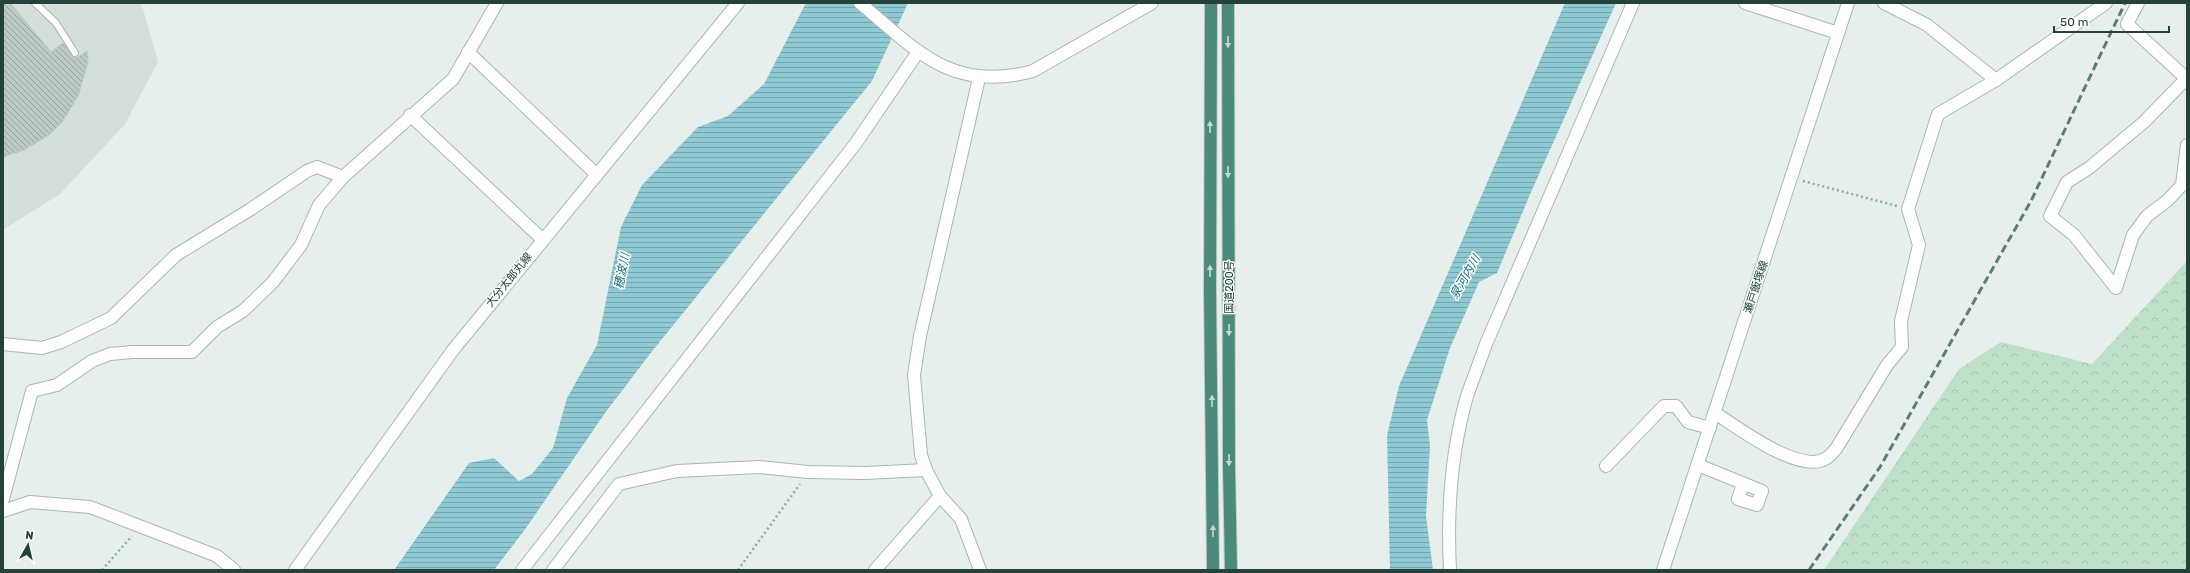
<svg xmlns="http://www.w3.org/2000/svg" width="2190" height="573" font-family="Rubik,'Noto Sans JP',sans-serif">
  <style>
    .built { fill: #d4dfda }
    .forest { fill: url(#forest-crowns) }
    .water { fill: url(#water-rules) }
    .building { fill: url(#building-back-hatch); stroke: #b8c9c2 }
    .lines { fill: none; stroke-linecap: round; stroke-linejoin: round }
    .service-casing { stroke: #a8b8b2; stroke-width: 8 }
    .minor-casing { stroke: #a8b8b2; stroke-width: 14 }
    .tertiary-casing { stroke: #a8b8b2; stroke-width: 14 }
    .secondary-casing { stroke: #a4bbb3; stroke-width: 14 }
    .trunk-casing { stroke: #c2cac8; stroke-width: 14 }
    .path { stroke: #86b3a5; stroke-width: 2.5; stroke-dasharray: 2 3; stroke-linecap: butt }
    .service { stroke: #fff; stroke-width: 6 }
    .minor { stroke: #fff; stroke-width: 12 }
    .tertiary { stroke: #fff; stroke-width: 12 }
    .secondary { stroke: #fff; stroke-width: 12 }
    .trunk { stroke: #4c8a7c; stroke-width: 12 }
    .rail { stroke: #5f7d75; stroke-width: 3; stroke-dasharray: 8 4; stroke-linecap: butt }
    .oneway { fill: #c4d9d4 }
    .labels { text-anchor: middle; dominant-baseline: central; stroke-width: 3; stroke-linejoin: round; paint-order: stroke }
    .street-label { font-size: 11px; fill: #24423a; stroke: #f7fbf9 }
    .water-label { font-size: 12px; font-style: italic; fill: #1c6f80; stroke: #f7fbf9 }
  </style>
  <defs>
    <pattern id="forest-crowns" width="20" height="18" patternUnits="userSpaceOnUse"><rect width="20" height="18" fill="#bfe0c8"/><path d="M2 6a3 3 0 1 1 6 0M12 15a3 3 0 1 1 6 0" fill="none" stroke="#a4c1ad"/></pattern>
    <pattern id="water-rules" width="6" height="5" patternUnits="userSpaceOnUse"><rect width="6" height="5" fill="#8ec9d4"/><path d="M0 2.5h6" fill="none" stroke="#74a5ad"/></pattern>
    <pattern id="building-back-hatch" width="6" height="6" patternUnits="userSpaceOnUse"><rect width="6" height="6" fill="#bbcac4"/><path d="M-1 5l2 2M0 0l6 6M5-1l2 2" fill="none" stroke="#98a6a0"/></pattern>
  </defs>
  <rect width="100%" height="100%" fill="#e6efeb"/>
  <path class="built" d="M3,3h137l3,6 15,53 -33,62 -65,70 -57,36z"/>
  <path class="forest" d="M2187,261v309h-363l135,-201 42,-27 91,22z"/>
  <g class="water">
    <path d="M806,3h102l-36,78 -219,269 -48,63 -79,115 -32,42h-100l75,-107 25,-5 25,23 13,-7 21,-26 14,-50 30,-53 24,-118 21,-42 56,-58 30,-11 36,-32z"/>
    <path d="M1565,3h51l-85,189 -34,81 -18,9 -29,66 -23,72 3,26 -4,70 7,54h-43l-3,-135 12,-49z"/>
  </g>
  <path class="building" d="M3,3h7l41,49 12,-9 10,14 4,1 10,-7 1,11 -10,34 -15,25 -14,14 -25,15 -21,7z"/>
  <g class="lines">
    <defs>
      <path id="service" d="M35,3l21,20 19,30"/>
      <g id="minor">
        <path d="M1745,3l93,30"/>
        <path d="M1884,3l43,22 69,55"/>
        <path d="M2138,3l-11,21 60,55"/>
        <path d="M468,52l128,122"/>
        <path d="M979,78l-59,258 -6,39 7,80 5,15 14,26 21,23 19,51"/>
        <path d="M2187,78l-43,44 -55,46 -22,14 -17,34 24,19 42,53 17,-53 14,-19 21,-16 14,-15 5,-40"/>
        <path d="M410,115l132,124"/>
        <path d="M3,344l39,4 19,-6 50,-24 65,-63 75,-46 56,-38 10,-4 26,10"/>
        <path d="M1715,413c22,14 84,61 110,46 4,-2 8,-7 11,-10l51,-84 15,-18 -1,-26 18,-76 -11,-36 30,-95 58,-34 110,-77"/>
        <path d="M1698,465l64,26 -5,14 -19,-6 5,-15"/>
        <path d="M1606,466l58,-60h12l12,16 22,6"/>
        <path d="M3,499l29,-108 25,-6 35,-24 18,-7 22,-2h60l25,-25 26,-16 30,-29 28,-37 18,-40 24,-28 110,-98 44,-76"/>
        <path d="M3,511l27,-9 60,5 127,49 17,14"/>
        <path d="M522,570l334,-427 62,-91"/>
        <path d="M553,570l66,-86 58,-13 82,-4 49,5 57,1 61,-3"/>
        <path d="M875,570l65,-74"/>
        <path d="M1450,570c-3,-58 1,-118 17,-174 6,-17 13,-35 19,-52l147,-341"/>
      </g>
      <path id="tertiary" d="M860,3c57,48 92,90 173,68l119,-68"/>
      <g id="secondary">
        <path d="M295,570l158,-220 285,-347"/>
        <path d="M1663,570l185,-567"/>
      </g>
      <g id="trunk">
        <path d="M1211,3l-1,289 3,278"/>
        <path d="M1228,3l1,464 2,103"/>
      </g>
    </defs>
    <use href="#service" class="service-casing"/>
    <use href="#minor" class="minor-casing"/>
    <use href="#tertiary" class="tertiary-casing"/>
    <use href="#secondary" class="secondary-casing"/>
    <use href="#trunk" class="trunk-casing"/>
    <g class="path">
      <path d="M1803,181l94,25"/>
      <path d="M102,570l30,-34"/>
      <path d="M738,570l62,-86"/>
    </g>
    <use href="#service" class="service"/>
    <use href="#minor" class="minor"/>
    <use href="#tertiary" class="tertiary"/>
    <use href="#secondary" class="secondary"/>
    <use href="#trunk" class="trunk"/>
    <path class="rail" d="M1809,570l71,-103 151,-266 94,-198"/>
  </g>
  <defs><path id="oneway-solid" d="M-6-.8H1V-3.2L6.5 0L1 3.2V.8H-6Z"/></defs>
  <g class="oneway">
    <use href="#oneway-solid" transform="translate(1228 42) rotate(90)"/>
    <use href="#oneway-solid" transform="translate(1210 127) rotate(-90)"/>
    <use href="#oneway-solid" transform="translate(1228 172) rotate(90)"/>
    <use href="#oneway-solid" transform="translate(1210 271) rotate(-90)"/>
    <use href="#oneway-solid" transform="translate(1229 330) rotate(90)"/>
    <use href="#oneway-solid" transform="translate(1212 401) rotate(-91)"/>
    <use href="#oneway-solid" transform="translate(1229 460) rotate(90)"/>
    <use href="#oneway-solid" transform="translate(1213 531) rotate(-90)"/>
  </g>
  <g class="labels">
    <g class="street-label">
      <text transform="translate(509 280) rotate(-51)">大分太郎丸線</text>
      <text transform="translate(1229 287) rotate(-90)">国道200号</text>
      <text transform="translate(1756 287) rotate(-72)">瀬戸飯塚線</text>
    </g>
    <g class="water-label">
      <text transform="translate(622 271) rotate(-79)">穂波川</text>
      <text transform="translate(1465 277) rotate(-60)">泉河内川</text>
    </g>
  </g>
  <rect width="2190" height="573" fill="none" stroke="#24423a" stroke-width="8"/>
  <g transform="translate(28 545) rotate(8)" stroke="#f7fbf9" stroke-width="3" paint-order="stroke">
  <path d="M0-3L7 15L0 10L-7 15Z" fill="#24423a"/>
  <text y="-6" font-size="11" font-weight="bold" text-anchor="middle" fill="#24423a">N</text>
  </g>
  <path d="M2054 26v6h115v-6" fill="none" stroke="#24423a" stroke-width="2"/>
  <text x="2060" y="26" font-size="12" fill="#24423a" stroke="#f7fbf9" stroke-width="3" paint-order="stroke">50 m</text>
</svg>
